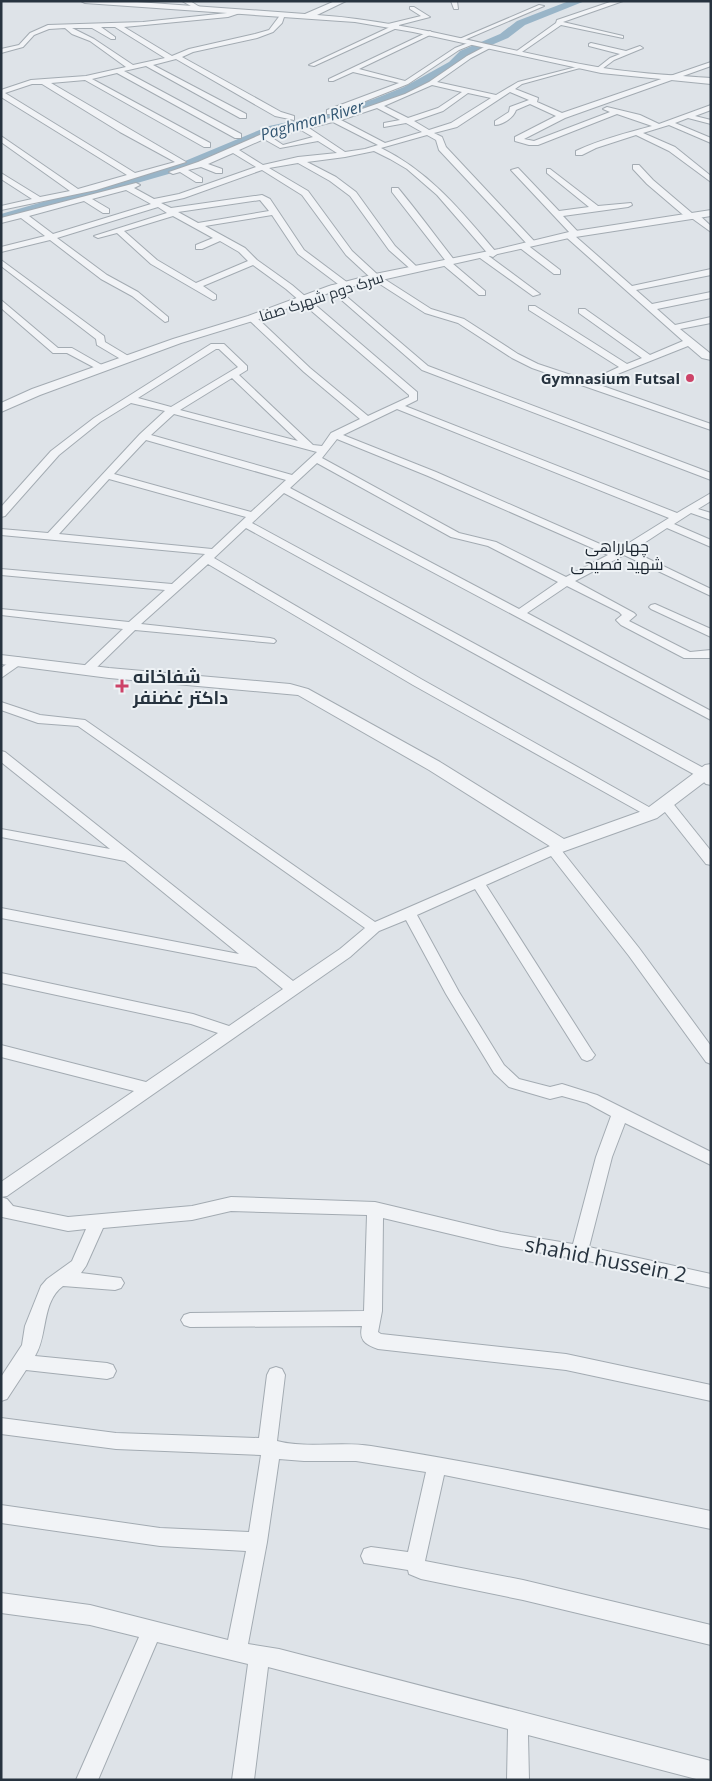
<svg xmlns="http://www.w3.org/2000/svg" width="712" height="1781" font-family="'Open Sans',Cairo,sans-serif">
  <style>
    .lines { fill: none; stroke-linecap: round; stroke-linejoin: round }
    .river { fill: #99b5c8; fill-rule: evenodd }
    .minor-casing { stroke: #a3abb2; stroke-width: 2 }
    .tertiary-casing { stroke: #a3abb2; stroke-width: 2 }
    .minor { fill: #f1f3f6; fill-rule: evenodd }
    .tertiary { fill: #f1f3f6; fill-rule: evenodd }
    .poi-dot { fill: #cd4368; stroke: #eef2f5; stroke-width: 2 }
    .labels { text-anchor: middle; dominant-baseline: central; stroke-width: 4; stroke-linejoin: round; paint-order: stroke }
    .far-street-label { font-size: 15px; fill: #27333f; stroke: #eef2f5 }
    .far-poi-label { font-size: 15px; font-weight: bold; fill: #27333f; stroke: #eef2f5; text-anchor: end }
    .far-water-label { font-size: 16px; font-style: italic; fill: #325672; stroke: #eef2f5 }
    .far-neighbourhood-label { font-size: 16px; fill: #1a242f; stroke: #eef2f5 }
    .poi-label { font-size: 18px; font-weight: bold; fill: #27333f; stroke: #eef2f5; text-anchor: start }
    .near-street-label { font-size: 21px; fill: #27333f; stroke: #eef2f5 }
  </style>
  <rect width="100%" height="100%" fill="#dee3e8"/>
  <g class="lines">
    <path class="river" d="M569,1h16l-60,24 -17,13 -40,17 -11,11 -45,25 -30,12 -45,16 -60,13 -84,35 -192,55v-8l184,-53 84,-35 61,-13 44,-14 30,-12 45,-25 11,-11 40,-17 17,-13z"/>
    <defs>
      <g id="minor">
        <path d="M182,1h8l13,8 -5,1z"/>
        <path d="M451,1h6l1,8h-4z"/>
        <path d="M613,1h10l-60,21 60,14v2l-62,-13 -42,29 -5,-1 42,-30 1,-3z"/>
        <path d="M539,5l5,1 -82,35 -5,-1z"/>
        <path d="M410,7h4l16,10 -31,8v2l-85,39 -5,-1 81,-38 -3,-2 1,-1 33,-8 -11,-7z"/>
        <path d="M238,10l2,1v2l-12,4 -104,10 48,29 17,-7 66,-15 14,-4 12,-16h4l-3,9 -9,9 -16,6 -64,14 -11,5 99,55 13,4v4l-19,-4 -99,-57 -23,6 93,49v4h-6l-94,-52 -22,5 117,63v4h-6l-118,-65 -25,6 118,64v4h-6l-119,-67 -34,3 135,79 -90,28 -95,20v-4l31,-7 -31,-20v-6l39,24 30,-6 -69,-49v-6l77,53 49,-14 -126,-78v-7l30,-10 55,-4 40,-9 -36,-26 -18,-7 -7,-6 -16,1 -15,6 -11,12 -22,6v-4l18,-4 11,-12 18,-8 95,-3 84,-9zM101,27h14l50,31 -32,7 -39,-26 -22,-11h20l19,11h4v-2zM32,84h10l78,48 55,30 -40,11 -130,-80z"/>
        <path d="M430,31l3,2 -1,1 -73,35 46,12 50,-33 18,-7 3,2 -17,7 -51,34 -75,30h-6v-4l72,-27 -46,-11 -20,9h-4v-2z"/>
        <path d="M591,43l35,8 14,-5 3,2 -29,12 -16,12 -2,-1v-2l14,-11 10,-4 -31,-8v-2z"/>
        <path d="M488,45l2,1v2l-19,10 -34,24 59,13 22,-13 62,-16v2l-58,16 -7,5 23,9 -1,4 25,11 149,-51v4l-146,52 -41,21 10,2 76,-29 -7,-3 4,-2 33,8 19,9 52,-19v5l-16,6 16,4v4l-23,-6 -13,5 36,15v5l-42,-18 -26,8 32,14 36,29v6l-42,-31 -33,-16 -40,13 -14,7h-6v-4c25,-12 51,-18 76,-25l-35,-12 -79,31h-9l-14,-4v-4l41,-21 -26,-12 -14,6c-2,7 -13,15 -21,15v-4l14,-9 1,-5 19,-7 -19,-8 -53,35 -23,6 8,4 4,10 89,95 1,2 -4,2h-3l-90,-96 -3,-10 -9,-5 -46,13c49,24 81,64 115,104l1,2 -4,3 -3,-1 -53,-61 -30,-26 -17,-10 -16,-8 -29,6 -38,5 29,15 20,15 39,54 22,21 1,2 -4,3 -25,-22 -39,-54 -20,-15 -32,-18 -29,5 39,23 44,60 26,24 53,34 33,10 54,35 20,10 51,17 30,-14 -90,-57v-4h6l92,58 15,-6 -63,-45v-4h6l65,46 33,-14 -117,-104v-4h4l-59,-63 7,-2 41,43 30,-4 -42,-34v-4h3l48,37 33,-3 1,2 -4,2 -65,9 17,18 -5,2 57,50 79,-17v6l-75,15 16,14 59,-12v6l-54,11 18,16 36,-8v6l-31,6 31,25v6l-9,-2 -14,-12 -68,27 -23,11 114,40v6l-179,-62 -20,-10 -54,-35 -33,-10 -53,-34 -26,-24 -44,-60 -40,-25 -78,28 -23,5 10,5 91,-13 8,4 34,51 44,33v4h-6l-44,-33 -26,-39 -67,11 40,22 12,12 35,25 125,107v8l-12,6 272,107 34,-20v8l-13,8 13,4v7l-20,-7 -17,11 37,16v7l-44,-19 -35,23 79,38v7l-87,-41 -49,26 59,32 2,2 -7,6 61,31 21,-2v8h-27l-63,-33 -5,-5 6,-5 -3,-3 -52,-26 -40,27 184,98v9l-427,-227 -32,30 457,248 2,2v12l-5,-1 -7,-7 -453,-249 -32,30 207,121 235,132 2,3 -7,4 -238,-133 -205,-121 -67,60 129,14 4,1 2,2 -2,2 -139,-13 -44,43 -4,1 -6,-4 2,-3 40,-38 -122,-14v-6l128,13 36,-32 -164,-15v-6l171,15 33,-30 -204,-19v-6l47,4 92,-99 25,-23 -34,-8 -31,19 -41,33 -54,61 -4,1v-10l50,-56 43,-33 117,-74h13l23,22v4l-8,5 74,70 9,1 9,-13 29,-14 -56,-47 -55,-52v-4h6l55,52 58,48 41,-19v-2l-123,-106 -33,-24 -50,21 13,9v4l-3,1 -62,-36 -34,-31 -19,5 -4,-2 73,-23 -9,-6 -101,31 50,37 31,17 30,25v4l-3,1 -33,-26 -31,-17 -51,-39 -49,12v-5l44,-11 -24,-18 -20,5v-5l135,-35 4,2 -6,3 20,11 25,-5 77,-27 -23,-14 -25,11 14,5v4h-6l-15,-6 -13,3 14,8v4h-6l-16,-10 -7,2 -4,-2 29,-10 64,-28 86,-20 57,-20 24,-12 38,-26zM432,85l30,7 -24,16 -30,10 -24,-12zM468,93l23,5 -40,25 -22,7 -15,-9 29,-10zM377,108l23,12 -16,3v4l22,-4 16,9 -37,11 -44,-23zM333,122l45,23 -13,4 -20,3 -36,-24zM301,130l12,7 -30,8 -12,-8zM264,139l16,9 38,-7 19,12 -39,4 -35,8 -24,-15zM126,190l25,14 -98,30 -24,-18 55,-15 19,12h6v-4l-17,-10zM260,200l9,11 -71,12 -20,-11zM173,216l40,22 -17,7v4h6l18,-8 19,11 9,9 -52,22 -39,-23 -33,-29zM216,349h3l19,18 -67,40 -33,-9zM232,378l66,63 -118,-31zM397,409l272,109 -53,33 -180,-79 -93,-37zM174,414l128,34 15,4 -25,23 -141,-40zM337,439l91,37 180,79 -42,22 -70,-35 -37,-9 -137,-75zM146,440l140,40 -35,32 -137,-38zM317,463l134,74 37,9 70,36 -39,27 -229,-121zM109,479l137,38 -34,32 -153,-15z"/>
        <path d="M633,165h6l14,15 40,34h5l13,12v6l-18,-13h-5l-41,-35 -14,-15z"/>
        <path d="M392,188h6c20,24 38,49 57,73l-3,2 33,28v4h-6l-37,-31 -1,-2 4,-2 -53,-68z"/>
        <path d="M520,244h6l34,26v4h-6l-34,-26z"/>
        <path d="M480,254h6l54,40 -7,2 -53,-38z"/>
        <path d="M1,260l103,76 1,6 25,15v4h-6l-27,-16 -1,-6 -95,-73z"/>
        <path d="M333,285l95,81 283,107v7l-289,-110 -92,-80v-4z"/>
        <path d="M1,300l57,48h14l35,20 -5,3 -3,-1 -32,-17h-14l-52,-45z"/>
        <path d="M655,604l56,25v8l-60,-28 -2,-2 2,-2z"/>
        <path d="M17,657l4,1 2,3 -2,3 -20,14v-10z"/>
        <path d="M1,702l39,13 45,5 290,202 182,-79h10l2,3 -7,5 77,97 72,98v18l-5,-2 -77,-106 -78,-100 -65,29 106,166 3,4 -3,4 -5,2 -5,-2 -107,-170 -58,26 42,77 45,73 15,14 31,8 12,-3 35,11 114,57v13l-86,-42 -13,34 -23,90 122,27v14l-132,-29 -78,-13 -118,-28 -1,93 -4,21 3,2 185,20 145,31v16l-145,-31 -188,-21c-14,-5 -19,-9 -16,-23l-172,1 -6,-2 -3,-5 3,-5 6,-2 174,-2 3,-96 -136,-4 -39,9 -89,8 -17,38 -5,7 40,5 3,5 -3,5 -6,2 -52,-4c-22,16 -15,50 -28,70l72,7 6,2 3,6 -3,6 -6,2 -81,-9 -19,29 -6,2v-24l21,-32 3,-19 16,-40 6,-7 25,-18 14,-32 -18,2 -66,-14 -1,-35 133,-91 -133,-34v-12l145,37 72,-49 -27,-9 -190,-41v-10l192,41 36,12 54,-37 -27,-22 -255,-49v-10l238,46 -114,-93 -124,-24v-8l109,20 -109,-87v-11l4,1 288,229 47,-32 25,-21 -287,-202 -40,-3 -37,-13zM406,920l40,74 48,79 15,14 41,12 12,-3 25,7 24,13 -15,41 -23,87 -72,-12 -126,-30 -144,-5 -39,9 -124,11 -55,-11 -6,-7 -6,-2 6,-1 343,-239 29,-26z"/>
        <path d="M666,800l5,1 40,50v14l-5,-1 -45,-57 -2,-3 2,-3z"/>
        <path d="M276,1367l6,2 3,6 -8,66c31,8 63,0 94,5 114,18 227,42 340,65v18l-267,-54 -19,86 98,19 188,45v20l-188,-45 -102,-21 -12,-5 -1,-4 -44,-7 -3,-7 3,-7 7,-2 37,5 18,-80 -70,-11h-52l-25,-2 -12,83 -19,102 31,5 432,112v19h-11l-172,-45 1,45h-22l1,-51 -240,-62 -14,113h-22l16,-116 -91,-22 -59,138h-22l63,-143 -49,-12 -89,-12v-20l89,12 138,35 18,-89 -86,-5 -159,-23v-18l159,23 89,4 12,-77 -145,-6 -115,-15v-16l115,15 143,5 8,-63 3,-6z"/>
      </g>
      <g id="tertiary">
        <path d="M81,1h42l182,13 30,-13h11l-29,14c91,6 179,34 269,50 41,8 83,10 125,13v6l-110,-11 -188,-41 -58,-10 -270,-19z"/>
        <path d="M711,210v6l-142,22 -232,52 -81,30 -75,23 -141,52 -39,17v-9l31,-14 141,-50 75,-23 81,-30 46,-12 124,-25 70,-17z"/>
        <path d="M1,655l108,13 181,16 18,5 132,73 124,77 81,-29 60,-45 6,-1v13l-54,41 -95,34 -6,-2 -127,-80 -131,-75 -189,-17 -108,-14z"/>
      </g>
    </defs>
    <use href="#minor" class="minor-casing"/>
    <use href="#tertiary" class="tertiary-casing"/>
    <use href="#minor" class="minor"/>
    <use href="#tertiary" class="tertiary"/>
  </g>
  <g class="poi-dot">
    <circle cx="690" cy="378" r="5"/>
    <path d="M119.5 678.5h5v5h5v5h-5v5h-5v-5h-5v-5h5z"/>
  </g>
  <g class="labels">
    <g class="far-street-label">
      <text transform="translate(321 296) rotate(-18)">سرک دوم شهرک صفا</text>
    </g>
    <g class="far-poi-label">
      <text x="680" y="378">Gymnasium Futsal</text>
    </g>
    <g class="far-water-label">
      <text transform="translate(312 120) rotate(-16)">Paghman River</text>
    </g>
    <g class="far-neighbourhood-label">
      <text x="617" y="546">چهارراهی<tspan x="617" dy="18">شهید فصیحی</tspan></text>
    </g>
    <g class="poi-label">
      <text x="133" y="676">شفاخانه<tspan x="133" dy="21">داکتر غضنفر</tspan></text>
    </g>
    <g class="near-street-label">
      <text transform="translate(606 1259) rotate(11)">shahid hussein 2</text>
    </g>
  </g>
  <rect width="712" height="1781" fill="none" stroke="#27333f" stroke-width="5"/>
</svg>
